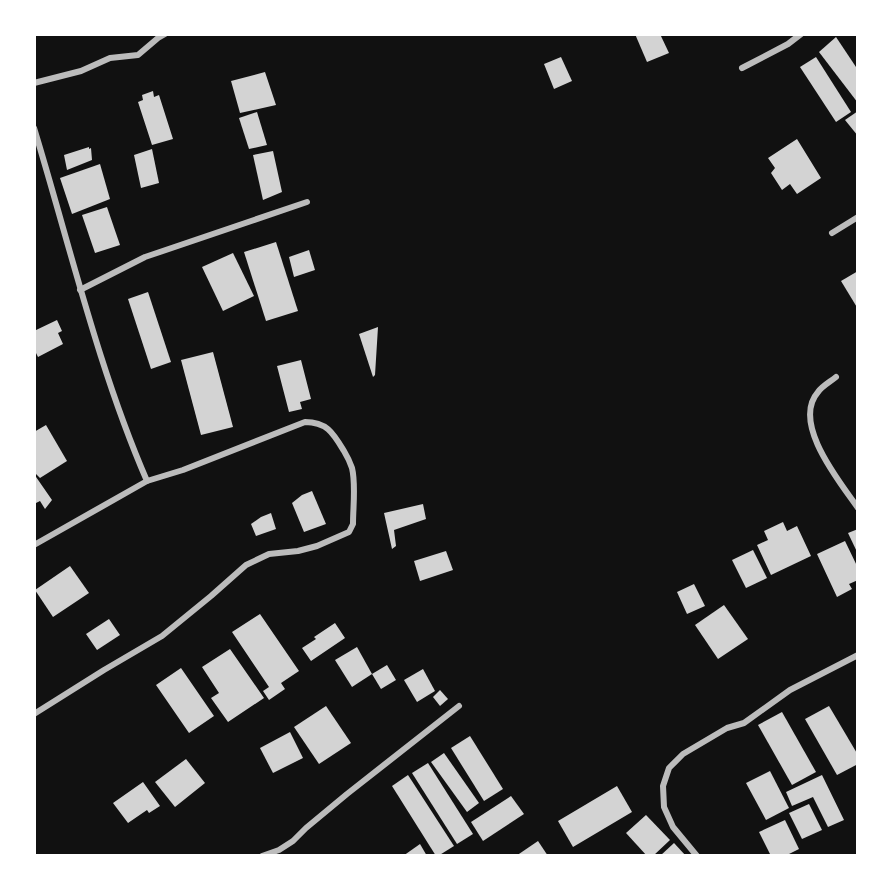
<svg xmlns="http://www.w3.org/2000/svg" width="892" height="890" font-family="Signika,sans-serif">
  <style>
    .building { fill: #d3d3d3 }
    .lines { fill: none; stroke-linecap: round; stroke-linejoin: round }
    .minor { stroke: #bcbcbc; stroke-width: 6 }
  </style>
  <rect width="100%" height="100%" fill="#111"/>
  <g class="building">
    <path d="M635,34h25l9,19 -22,9z"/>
    <path d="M836,37l22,33v33l-39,-51z"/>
    <path d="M561,57l11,24 -18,8 -10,-25z"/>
    <path d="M816,57l35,55 -15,10 -36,-55z"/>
    <path d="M265,72l11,33 -36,8 -9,-32z"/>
    <path d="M153,91l1,6 5,-2 14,44 -21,6 -14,-43 5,-2 -1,-5z"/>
    <path d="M858,111v25l-13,-16z"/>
    <path d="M257,112l10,33 -18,4 -10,-31z"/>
    <path d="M797,139l24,39 -24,16 -7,-10 -8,6 -11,-17 4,-5 -7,-10z"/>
    <path d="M89,147v2l2,-1 1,12 -25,10 -3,-15z"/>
    <path d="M152,149l7,34 -18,5 -7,-33z"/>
    <path d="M273,151l9,41 -19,8 -10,-45z"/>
    <path d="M100,164l10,35 -38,15 -12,-36z"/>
    <path d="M107,207l13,38 -25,8 -13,-38z"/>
    <path d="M276,242l22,69 -32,10 -22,-69z"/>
    <path d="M309,250l6,20 -21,7 -5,-20z"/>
    <path d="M233,253l21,43 -31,15 -21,-44z"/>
    <path d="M858,271v38l-17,-28z"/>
    <path d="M148,292l23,70 -20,7 -23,-70z"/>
    <path d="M57,320l5,11 -4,2 5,11 -25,13 -4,-8v-18z"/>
    <path d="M378,327l-3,48 -2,2 -14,-43z"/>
    <path d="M213,352l20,75 -32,8 -20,-75z"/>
    <path d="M301,360l10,39 -11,3 2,7 -13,3 -12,-46z"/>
    <path d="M46,425l21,36 -27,17 -6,-6v-40z"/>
    <path d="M34,474l18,26 -7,9 -5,-8 -6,3z"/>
    <path d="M312,491l14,33 -22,8 -12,-29 10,-8z"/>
    <path d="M423,504l3,15 -32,11 2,16 -4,3 -8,-36z"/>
    <path d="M271,513l5,16 -20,7 -5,-12 10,-7z"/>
    <path d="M783,522l4,9 10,-5 14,30 -40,19 -14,-30 11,-5 -4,-9z"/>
    <path d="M858,529v25l-10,-21z"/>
    <path d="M845,541l13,27v12l-9,4 3,5 -15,8 -20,-43z"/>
    <path d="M753,550l14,28 -21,10 -14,-28z"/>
    <path d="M446,551l7,19 -33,11 -6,-20z"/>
    <path d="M70,566l19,27 -36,24 -18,-27z"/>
    <path d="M694,584l11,22 -18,8 -10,-22z"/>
    <path d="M724,605l24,34 -30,20 -23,-34z"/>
    <path d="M260,614l39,57 -18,12 4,6 -16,11 -6,-9 6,-4 -37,-55z"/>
    <path d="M109,619l11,16 -23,15 -11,-16z"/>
    <path d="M335,623l10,15 -34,23 -9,-13 14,-9 -2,-2z"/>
    <path d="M357,647l15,27 -20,13 -17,-27z"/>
    <path d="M230,649l34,49 -36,24 -17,-24 8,-5 -17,-26z"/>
    <path d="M387,665l9,15 -15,9 -9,-15z"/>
    <path d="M181,668l33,48 -25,17 -33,-48z"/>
    <path d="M423,669l12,22 -18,11 -13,-22z"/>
    <path d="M440,690l8,9 -8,7 -7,-9z"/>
    <path d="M326,706l25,37 -32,21 -25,-37z"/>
    <path d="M829,706l29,49v9l-21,11 -32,-56z"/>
    <path d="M782,712l34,60 -24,13 -34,-60z"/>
    <path d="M290,732l13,26 -30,15 -13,-25z"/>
    <path d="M470,736l33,53 -19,12 -33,-53z"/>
    <path d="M444,753l35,50 -12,9 -36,-50z"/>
    <path d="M186,759l19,24 -30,24 -20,-25z"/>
    <path d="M428,763l45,71 -16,10 -45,-71z"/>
    <path d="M770,771l19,37 -23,12 -20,-37z"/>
    <path d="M408,775l46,71 -16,10h-2l-44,-70z"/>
    <path d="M822,775l22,45 -16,7 -15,-30 -21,9 -6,-14z"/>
    <path d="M143,782l17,24 -11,7 -2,-3 -19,13 -15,-20z"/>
    <path d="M617,786l15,26 -59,35 -15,-26z"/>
    <path d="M511,796l13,18 -41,27 -12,-19z"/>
    <path d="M809,804l13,26 -20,9 -13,-26z"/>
    <path d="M646,815l24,25 -17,16h-6l-21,-23z"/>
    <path d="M785,820l14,29 -14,7h-14l-12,-24z"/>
    <path d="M538,841l10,15h-32z"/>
    <path d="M674,843l12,13h-26z"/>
    <path d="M420,844l7,12h-24z"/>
  </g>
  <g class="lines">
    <g class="minor">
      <path d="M742,68l46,-24 13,-10"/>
      <path d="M34,83l47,-12 29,-13 28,-3 20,-17 7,-4"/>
      <path d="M34,128c36,118 64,240 113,353l-113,64"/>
      <path d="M832,233l26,-16"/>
      <path d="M80,290l65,-33 162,-55"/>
      <path d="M836,377c-6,5 -14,9 -18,15 -27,31 22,90 40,116"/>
      <path d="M34,714l70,-44 58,-34 49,-40 35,-31 23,-11 29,-3 19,-5 32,-14 4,-8c0,-17 3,-40 -1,-56 -2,-6 -5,-12 -8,-17 -11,-18 -17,-29 -39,-29l-122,48 -36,11"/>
      <path d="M262,856l17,-6 14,-9 13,-13 41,-34 112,-88"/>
      <path d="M697,856l-24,-29 -9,-20 -1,-21 6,-18 14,-14 44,-26 17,-5 46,-33 68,-35"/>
    </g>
  </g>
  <rect width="892" height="890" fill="none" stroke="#ffffff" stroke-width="72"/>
</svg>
